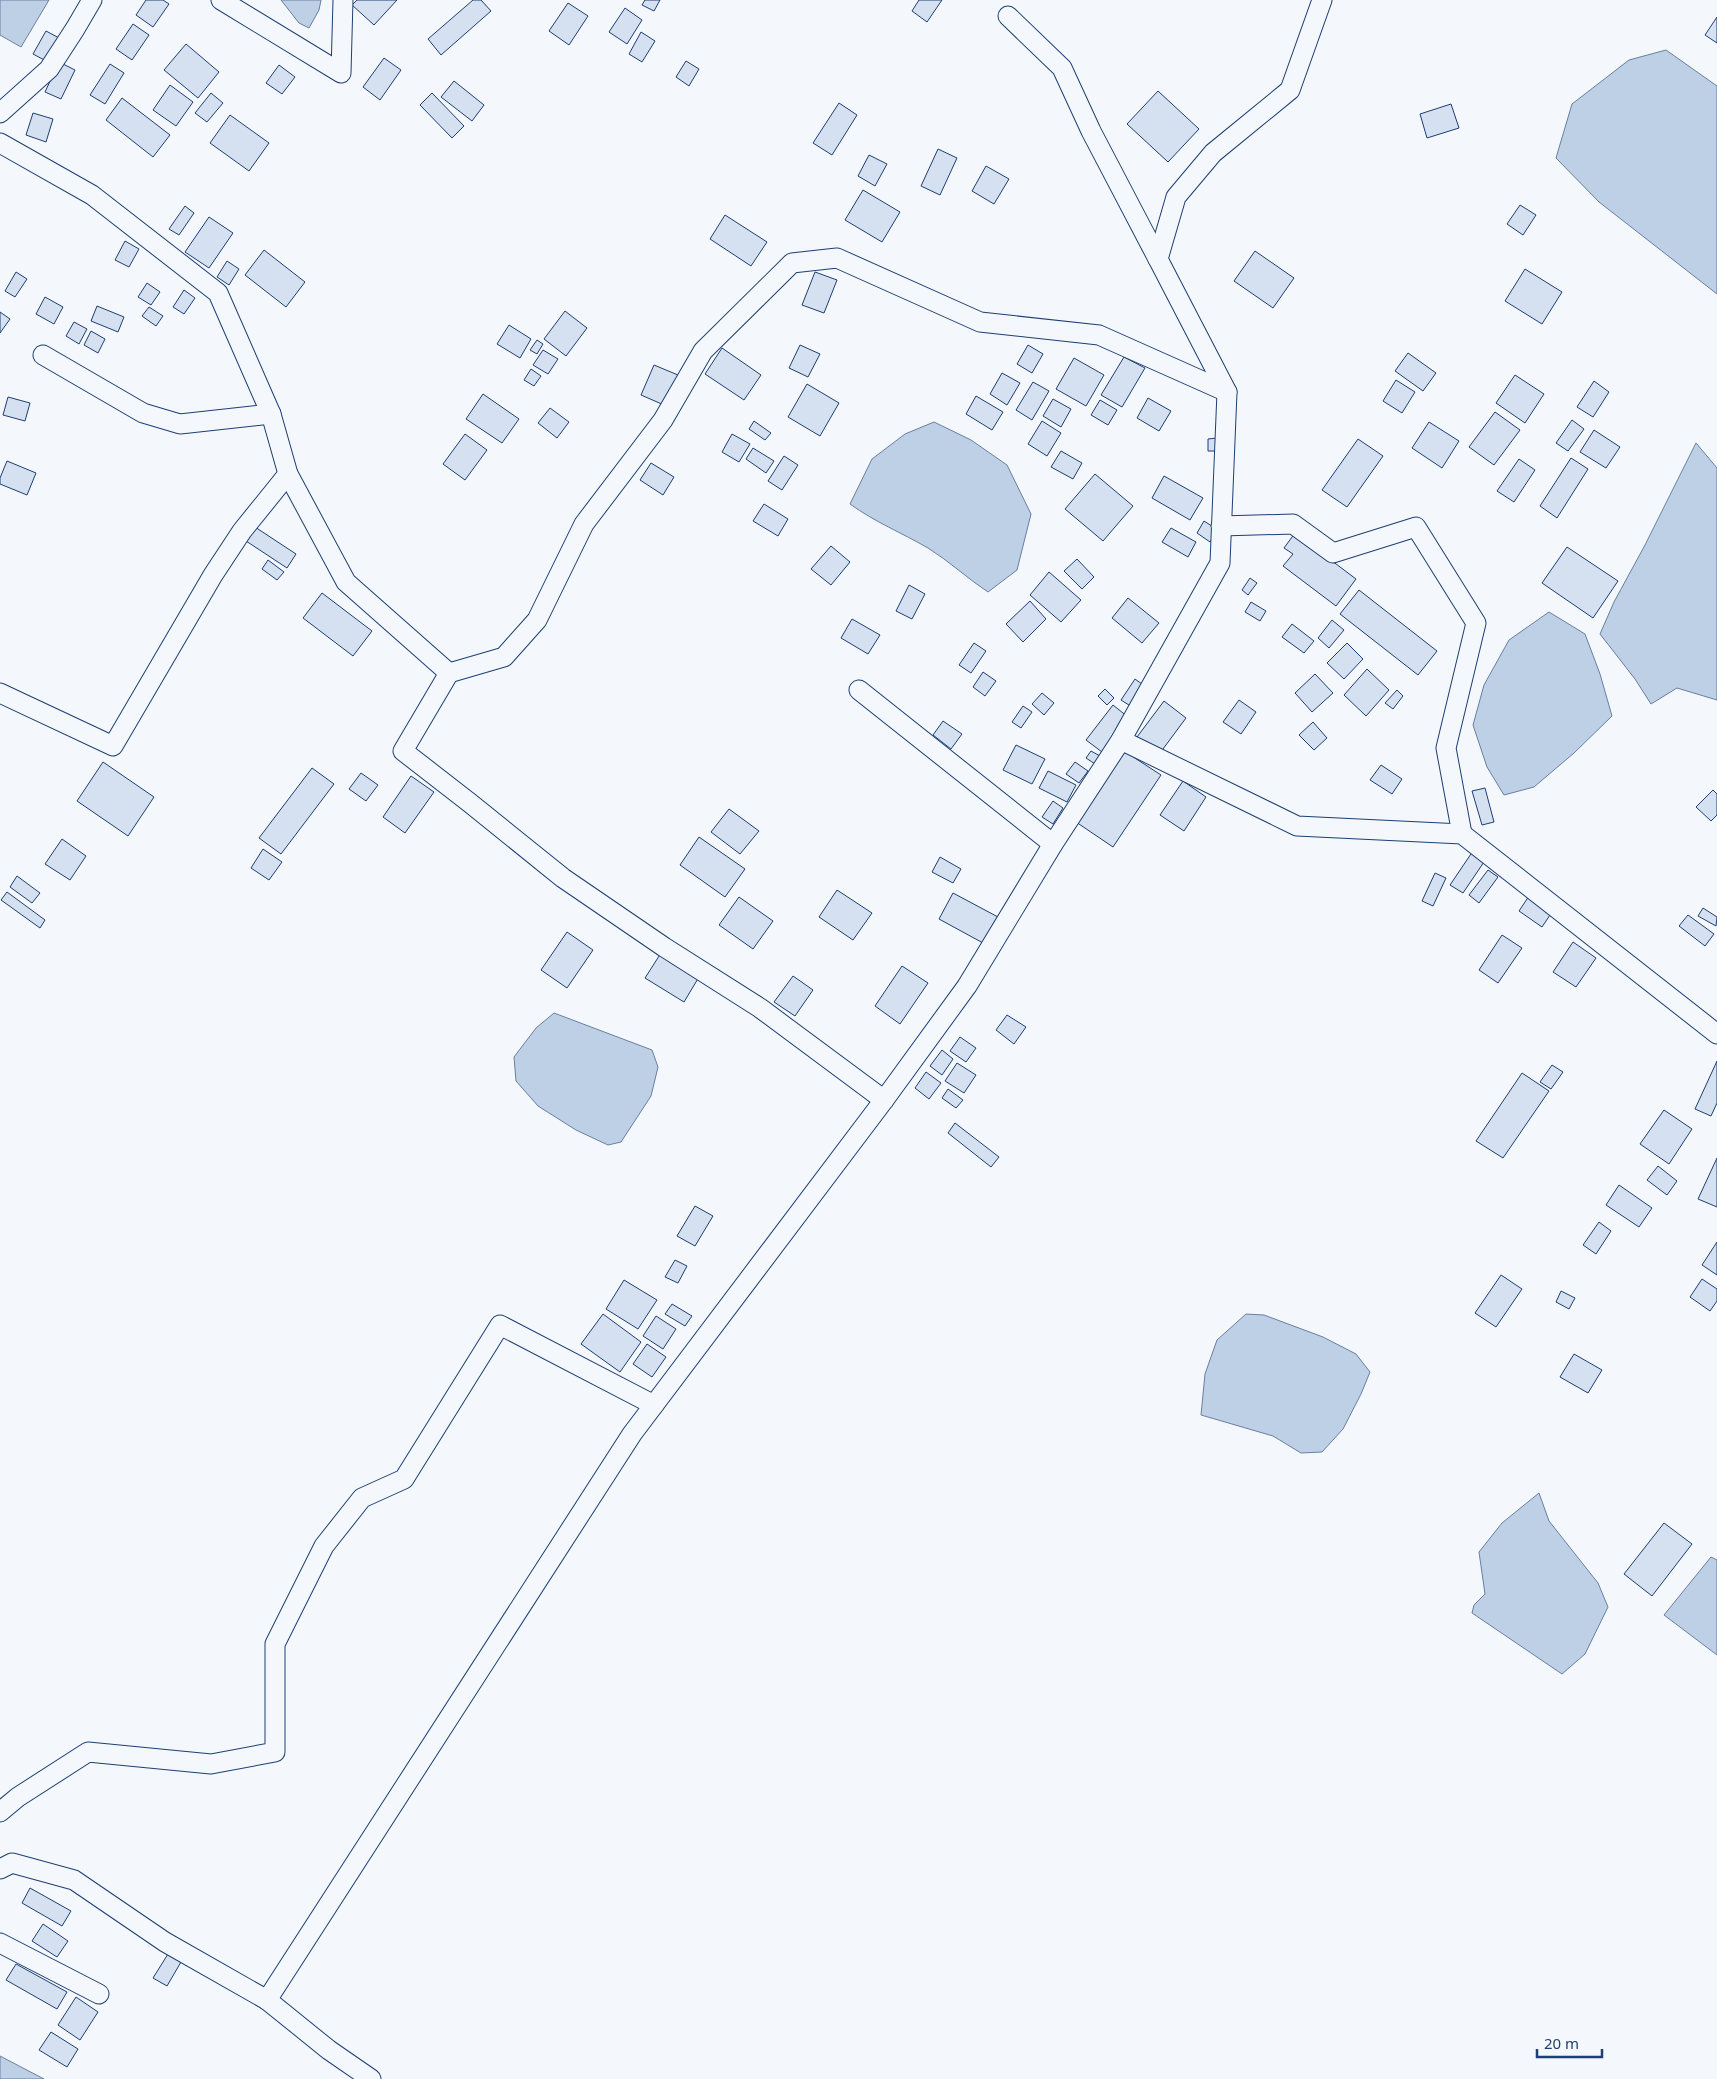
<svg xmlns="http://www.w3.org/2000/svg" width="1717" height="2079" font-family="'Noto Sans',sans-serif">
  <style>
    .water { fill: #bed0e5; stroke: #687fa3 }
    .building { fill: #d5e0f0; stroke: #1d3f73 }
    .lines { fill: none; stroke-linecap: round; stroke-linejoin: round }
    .minor-casing { stroke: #1d3f73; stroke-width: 21 }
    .minor { stroke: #f4f7fb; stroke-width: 19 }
  </style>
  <rect width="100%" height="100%" fill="#f4f7fb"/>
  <g class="water">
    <path d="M0,0h49l-28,47 -21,-12z"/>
    <path d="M281,0h40l-2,10 -10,18 -10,-5z"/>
    <path d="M1666,50l51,36v208l-118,-92 -43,-44 16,-54 57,-44z"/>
    <path d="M934,422l37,18 36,25 24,49 -14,56 -29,22c-20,-13 -39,-31 -60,-44 -26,-15 -53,-26 -78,-44l22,-45 33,-25z"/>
    <path d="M1696,443l21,25v232l-40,-12 -26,16 -16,-25 -35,-45 14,-32 31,-57z"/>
    <path d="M1549,612l36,22 15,40 12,42 -38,37 -40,34 -30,8 -17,-28 -14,-42 11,-40 25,-45z"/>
    <path d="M554,1013l98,37 6,17 -7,29 -30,46 -13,3 -32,-15 -38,-24 -22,-25 -2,-24 22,-29z"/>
    <path d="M1246,1314l18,1 59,22 33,17 14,18 -9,22 -18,35 -21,23 -21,1 -28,-17 -72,-21 4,-41 12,-34z"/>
    <path d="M1539,1493l10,28 49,62 10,24 -23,47 -23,20 -90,-61 2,-8 11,-11 -6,-42 23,-29z"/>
    <path d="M1711,1557l6,3v95l-53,-40z"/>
    <path d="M0,2056l44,23h-44z"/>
  </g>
  <g class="building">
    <path d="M146,0h17l6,4 -16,23 -17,-12z"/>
    <path d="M357,0h40l-23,25 -22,-20z"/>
    <path d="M473,0h8l10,11 -50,44 -13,-16z"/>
    <path d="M645,0h15l-6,11 -12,-6z"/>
    <path d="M919,0h23l-15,22 -15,-11z"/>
    <path d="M568,3l20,13 -19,29 -20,-14z"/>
    <path d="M625,8l17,12 -15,24 -18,-12z"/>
    <path d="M1717,17v26l-12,-8z"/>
    <path d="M133,24l16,11 -17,25 -16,-11z"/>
    <path d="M46,31l15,8 -13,23 -15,-8z"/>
    <path d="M641,32l14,9 -13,21 -13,-8z"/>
    <path d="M186,44l33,28 -21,26 -34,-28z"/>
    <path d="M384,58l17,12 -21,30 -17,-13z"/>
    <path d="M686,61l13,8 -10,17 -13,-9z"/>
    <path d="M59,62l16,8 -14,29 -16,-7z"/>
    <path d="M110,64l14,9 -19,31 -15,-9z"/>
    <path d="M279,65l16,12 -13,17 -16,-11z"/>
    <path d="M454,81l30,24 -12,16 -31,-24z"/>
    <path d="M170,85l23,17 -17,24 -23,-16z"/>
    <path d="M1158,91l41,38 -31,33 -41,-38z"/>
    <path d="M211,93l12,10 -16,19 -12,-9z"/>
    <path d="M432,93l32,33 -12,12 -32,-33z"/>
    <path d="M122,98l48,37 -17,22 -47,-37z"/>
    <path d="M839,103l18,12 -25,40 -19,-12z"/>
    <path d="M1451,104l8,24 -32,10 -7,-24z"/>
    <path d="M33,113l20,6 -7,23 -20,-7z"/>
    <path d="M230,115l39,28 -20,28 -39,-28z"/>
    <path d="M938,149l19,9 -17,37 -19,-9z"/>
    <path d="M869,155l18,9 -12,22 -17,-10z"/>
    <path d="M986,166l23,13 -15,25 -22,-13z"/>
    <path d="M863,190l37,22 -18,30 -37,-22z"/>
    <path d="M1520,205l16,10 -13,20 -16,-11z"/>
    <path d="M185,206l9,7 -15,22 -10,-6z"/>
    <path d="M725,215l42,27 -16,24 -41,-27z"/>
    <path d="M209,217l24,16 -24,35 -24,-16z"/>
    <path d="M125,241l14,8 -10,18 -14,-7z"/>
    <path d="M264,250l41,32 -19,25 -41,-32z"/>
    <path d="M1255,251l39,27 -21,30 -39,-27z"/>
    <path d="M227,261l12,8 -10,16 -12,-8z"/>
    <path d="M1525,269l37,23 -20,32 -37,-23z"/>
    <path d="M16,272l11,7 -12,18 -10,-6z"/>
    <path d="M815,272l22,8 -13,33 -22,-8z"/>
    <path d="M147,283l13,9 -9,13 -13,-8z"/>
    <path d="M184,290l11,8 -11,16 -11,-7z"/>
    <path d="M45,297l18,10 -9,17 -18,-10z"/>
    <path d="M97,306l27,11 -6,15 -27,-11z"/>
    <path d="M149,307l14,9 -7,10 -14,-10z"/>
    <path d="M565,311l22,17 -21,28 -22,-17z"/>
    <path d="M0,312l10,7 -10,14z"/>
    <path d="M74,322l13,7 -8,15 -13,-8z"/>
    <path d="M509,325l22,14 -11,19 -23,-14z"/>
    <path d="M91,331l14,8 -7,14 -14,-8z"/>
    <path d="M537,340l6,4 -6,10 -7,-4z"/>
    <path d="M800,345l20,9 -12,23 -19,-9z"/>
    <path d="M1028,345l15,9 -11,19 -15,-9z"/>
    <path d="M722,348l39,27 -17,25 -39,-26z"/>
    <path d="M543,350l15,9 -10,15 -15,-9z"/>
    <path d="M1408,353l28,20 -13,18 -28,-20z"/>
    <path d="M1124,357l21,11 -23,39 -21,-12z"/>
    <path d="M1074,358l30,17 -18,31 -30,-17z"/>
    <path d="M654,365l24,10 -14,30 -23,-10z"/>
    <path d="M531,369l10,7 -7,10 -10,-6z"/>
    <path d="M1002,373l18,10 -13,22 -17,-11z"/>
    <path d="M1515,375l29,19 -19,29 -29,-20z"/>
    <path d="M1396,380l19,12 -13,21 -19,-12z"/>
    <path d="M1594,381l15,11 -16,25 -16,-10z"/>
    <path d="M1033,382l16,9 -17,29 -16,-10z"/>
    <path d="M807,384l32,19 -19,33 -32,-19z"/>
    <path d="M483,394l36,25 -17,24 -36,-24z"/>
    <path d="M976,396l27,16 -11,18 -26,-16z"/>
    <path d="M8,397l22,6 -5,18 -22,-6z"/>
    <path d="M1148,398l23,13 -12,20 -22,-13z"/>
    <path d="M1053,399l18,10 -10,18 -18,-11z"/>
    <path d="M1100,400l17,10 -9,15 -17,-10z"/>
    <path d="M550,408l19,14 -12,16 -19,-15z"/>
    <path d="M1495,412l25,18 -26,35 -25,-18z"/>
    <path d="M1572,420l12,9 -16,22 -12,-8z"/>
    <path d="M754,421l17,12 -6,7 -16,-11z"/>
    <path d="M1042,421l19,12 -14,23 -19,-12z"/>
    <path d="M1429,422l30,19 -17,27 -30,-20z"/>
    <path d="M1594,430l26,17 -14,21 -26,-16z"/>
    <path d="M465,434l22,16 -22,30 -22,-16z"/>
    <path d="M732,434l18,10 -11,18 -17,-10z"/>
    <path d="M1217,438v13h-9v-12z"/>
    <path d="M1358,439l25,17 -36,51 -25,-17z"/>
    <path d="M753,448l21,13 -8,12 -20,-14z"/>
    <path d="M1061,451l21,12 -9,16 -22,-12z"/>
    <path d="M784,456l14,9 -16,25 -14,-9z"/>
    <path d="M1571,458l17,11 -31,49 -17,-12z"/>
    <path d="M1519,459l16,11 -21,32 -17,-11z"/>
    <path d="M7,461l29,12 -9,22 -27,-11v-6z"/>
    <path d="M651,463l23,14 -11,18 -23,-15z"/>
    <path d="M1095,474l38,32 -30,35 -38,-32z"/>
    <path d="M1164,476l39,22 -13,22 -38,-22z"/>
    <path d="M764,504l24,15 -10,17 -25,-15z"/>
    <path d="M1204,521l14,9 -8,12 -13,-9z"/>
    <path d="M255,527l41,27 -9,14 -41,-27z"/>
    <path d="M1171,528l25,14 -8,15 -26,-15z"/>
    <path d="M1295,533l61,46 -20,27 -53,-40 10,-12 -9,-6z"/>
    <path d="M831,546l19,16 -19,23 -20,-16z"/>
    <path d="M1567,547l51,34 -25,37 -51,-35z"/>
    <path d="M1077,559l17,18 -12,12 -18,-18z"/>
    <path d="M268,560l16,12 -7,8 -15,-11z"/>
    <path d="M1049,572l32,28 -20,22 -31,-27z"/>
    <path d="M1250,578l7,5 -9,12 -6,-5z"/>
    <path d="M909,585l16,9 -13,25 -16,-8z"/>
    <path d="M1359,590l78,61 -19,24 -78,-61z"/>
    <path d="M322,593l50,38 -19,25 -50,-38z"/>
    <path d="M1128,598l31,25 -17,20 -30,-25z"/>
    <path d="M1030,601l16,18 -23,23 -17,-18z"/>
    <path d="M1251,602l15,9 -6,10 -15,-9z"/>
    <path d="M852,619l28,16 -12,19 -27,-16z"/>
    <path d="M1332,620l12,10 -15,18 -11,-10z"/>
    <path d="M1292,624l22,17 -10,12 -22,-16z"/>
    <path d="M974,643l12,8 -15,22 -12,-8z"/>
    <path d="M1347,643l16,16 -19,20 -17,-16z"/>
    <path d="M1367,669l22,21 -23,26 -22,-21z"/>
    <path d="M983,672l13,9 -11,15 -12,-9z"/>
    <path d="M1315,674l18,19 -21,19 -17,-19z"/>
    <path d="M1135,679l11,8 -14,20 -11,-7z"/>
    <path d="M1105,689l9,9 -7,7 -9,-9z"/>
    <path d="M1397,690l6,6 -10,13 -8,-6z"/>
    <path d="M1042,693l12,10 -10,12 -12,-11z"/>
    <path d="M1239,700l17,12 -15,22 -18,-12z"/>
    <path d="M1164,701l22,17 -26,35 -23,-16z"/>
    <path d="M1113,705l15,12 -26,35 -16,-12z"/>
    <path d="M1023,706l9,6 -11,16 -9,-6z"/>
    <path d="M943,721l19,13 -11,15 -18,-14z"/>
    <path d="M1313,722l14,16 -13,12 -15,-15z"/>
    <path d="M1016,745l29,14 -13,25 -29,-14z"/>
    <path d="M1091,751l9,5 -5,8 -9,-6z"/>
    <path d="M1124,751l37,24 -48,72 -37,-25z"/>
    <path d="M103,762l51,35 -26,39 -51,-35z"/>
    <path d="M1075,762l13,9 -9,12 -13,-9z"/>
    <path d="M1381,765l21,14 -10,15 -22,-14z"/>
    <path d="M312,768l22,16 -53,70 -22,-16z"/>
    <path d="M1048,771l28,14 -9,17 -28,-14z"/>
    <path d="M361,773l17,12 -12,16 -17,-12z"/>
    <path d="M411,776l23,16 -29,41 -22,-16z"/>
    <path d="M1183,781l23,16 -22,34 -24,-16z"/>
    <path d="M1485,788l9,34 -12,3 -10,-34z"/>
    <path d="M1713,790l4,4v21l-6,6 -15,-14z"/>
    <path d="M1053,801l10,7 -10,16 -11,-7z"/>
    <path d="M729,809l30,22 -19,23 -29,-22z"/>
    <path d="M699,837l46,32 -20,28 -45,-32z"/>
    <path d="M62,839l24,17 -16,24 -25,-16z"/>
    <path d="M1475,848l13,8 -25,37 -13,-8z"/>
    <path d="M263,849l19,13 -13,18 -18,-12z"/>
    <path d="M940,857l21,12 -8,14 -21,-11z"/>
    <path d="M1488,870l10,7 -19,26 -10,-8z"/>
    <path d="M1435,873l11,5 -13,28 -11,-5z"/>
    <path d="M17,876l23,17 -8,10 -22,-16z"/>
    <path d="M837,890l35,23 -19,27 -34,-23z"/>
    <path d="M7,892l38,28 -5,8 -39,-28z"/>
    <path d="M953,893l45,24 -15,26 -44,-24z"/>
    <path d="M1531,893l23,16 -12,18 -23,-16z"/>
    <path d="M739,897l34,24 -20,28 -34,-24z"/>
    <path d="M1703,908l14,9 -1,9 -18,-10z"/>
    <path d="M1688,915l26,19 -9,12 -26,-20z"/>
    <path d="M567,932l26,18 -26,38 -26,-18z"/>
    <path d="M1502,935l20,13 -24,35 -19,-13z"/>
    <path d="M1573,942l23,16 -20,29 -23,-15z"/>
    <path d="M661,953l38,24 -15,25 -39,-24z"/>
    <path d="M902,966l26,17 -28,41 -25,-18z"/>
    <path d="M793,976l20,14 -18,26 -21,-14z"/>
    <path d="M1007,1015l19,12 -12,17 -18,-14z"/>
    <path d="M960,1037l16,11 -10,14 -16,-11z"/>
    <path d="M942,1050l11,9 -11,16 -12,-9z"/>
    <path d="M1717,1061v42l-6,13 -16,-7z"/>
    <path d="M957,1063l19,12 -12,18 -19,-12z"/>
    <path d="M1552,1065l11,7 -12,17 -11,-7z"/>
    <path d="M926,1072l15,11 -12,16 -14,-11z"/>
    <path d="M1522,1073l27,18 -46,67 -27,-17z"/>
    <path d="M948,1089l15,11 -7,8 -14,-10z"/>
    <path d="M1664,1110l28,19 -23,35 -29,-20z"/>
    <path d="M955,1123l44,34 -8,10 -43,-34z"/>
    <path d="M1717,1158v49l-19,-8z"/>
    <path d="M1658,1166l19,15 -10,14 -20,-15z"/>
    <path d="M1619,1185l33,23 -13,19 -33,-22z"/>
    <path d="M695,1206l18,10 -18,30 -18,-10z"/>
    <path d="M1599,1222l12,9 -15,23 -13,-9z"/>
    <path d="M1717,1242v33l-15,-10z"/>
    <path d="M675,1260l12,6 -9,17 -13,-6z"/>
    <path d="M1501,1275l21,14 -26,38 -21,-14z"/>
    <path d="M1702,1279l15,10v12l-7,10 -20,-14z"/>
    <path d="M624,1280l33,20 -19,29 -32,-20z"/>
    <path d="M1561,1291l14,7 -6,11 -13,-7z"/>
    <path d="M672,1304l20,12 -7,10 -20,-12z"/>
    <path d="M603,1314l38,28 -21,30 -39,-28z"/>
    <path d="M656,1316l20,13 -13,20 -20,-13z"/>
    <path d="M647,1344l19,13 -14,20 -19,-13z"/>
    <path d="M1574,1354l28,16 -14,23 -28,-16z"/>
    <path d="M1664,1523l28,21 -40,52 -28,-22z"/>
    <path d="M30,1888l41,23 -9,15 -40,-23z"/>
    <path d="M43,1924l25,17 -11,16 -25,-16z"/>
    <path d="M168,1954l13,8 -14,24 -14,-8z"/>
    <path d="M16,1964l51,28 -10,17 -51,-29z"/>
    <path d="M76,1997l22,15 -18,28 -22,-15z"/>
    <path d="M51,2032l27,17 -11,18 -28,-17z"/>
  </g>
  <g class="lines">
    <defs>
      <g id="minor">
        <path d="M221,0l120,73 2,-73"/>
        <path d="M1008,16l54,52 29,63 67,128"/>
        <path d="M0,113l49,-44 26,-40 17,-29"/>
        <path d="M0,143l92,52 126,98 53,121 17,60 58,108 103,91 -46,78 67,52 93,75 101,69 96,61 124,92"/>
        <path d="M43,355l100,58 37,11 91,-10"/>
        <path d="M1221,526l72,-2 40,29 83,-26 60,96 -30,125 16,86"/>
        <path d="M449,673l55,-16 33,-37 47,-96 79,-104 40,-69 89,-88 45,-5 143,64 119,13 128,57"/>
        <path d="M859,690l194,154"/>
        <path d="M0,693l113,53 100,-171 29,-44 46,-57"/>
        <path d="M1121,740l176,86 165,8 255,200"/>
        <path d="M0,1812l18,-15 70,-45 123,12 64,-12v-108l49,-98 38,-48 42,-19 96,-154 154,80"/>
        <path d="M0,1869l12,-6 62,17 91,62 102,58 365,-566 252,-334 83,-114 86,-142 68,-104 99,-177 7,-171 -69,-133 18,-62 37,-44 77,-63 32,-90"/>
        <path d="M0,1943l99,51"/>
        <path d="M267,2000l62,50 42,29"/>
      </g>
    </defs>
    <use href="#minor" class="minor-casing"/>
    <use href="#minor" class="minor"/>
  </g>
  <path d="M1537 2049v8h65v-8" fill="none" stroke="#1d3f73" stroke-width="2.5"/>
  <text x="1544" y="2049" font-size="15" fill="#1d3f73" stroke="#f4f7fb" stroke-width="4" paint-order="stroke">20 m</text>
</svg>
